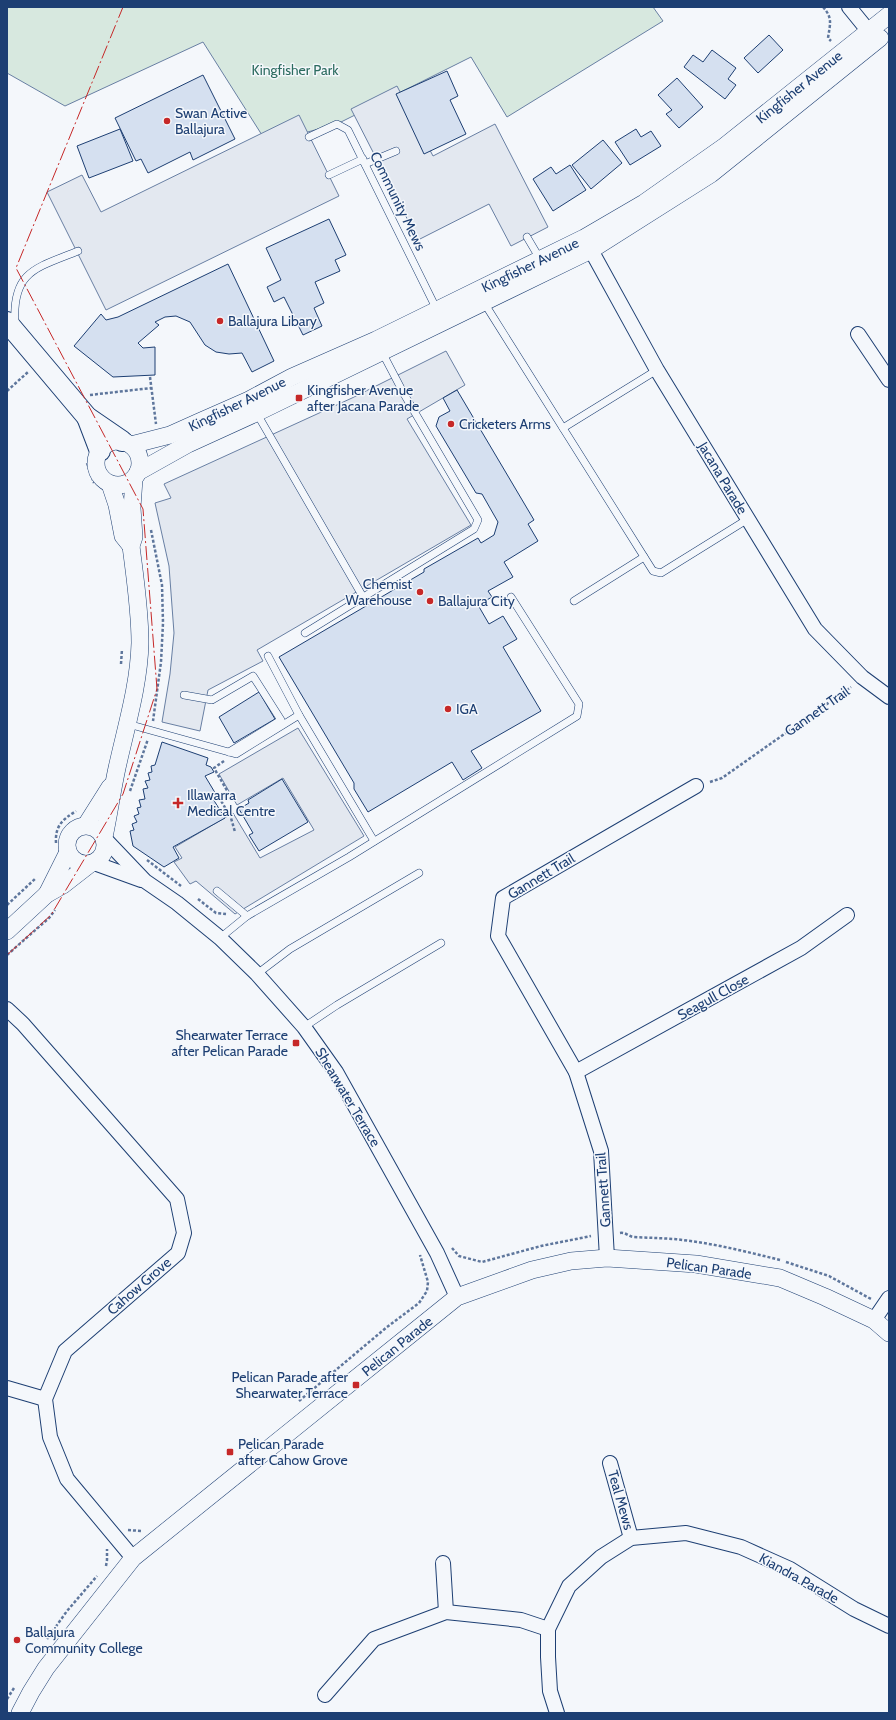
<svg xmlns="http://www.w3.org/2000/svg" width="896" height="1720" font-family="Cabin,sans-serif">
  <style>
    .green { fill: #d7e8df; stroke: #687fa3 }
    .parking { fill: #e3e8f0; stroke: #687fa3 }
    .building { fill: #d5e0f0; stroke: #1d3f73 }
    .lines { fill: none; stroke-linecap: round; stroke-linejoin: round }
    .service-casing { stroke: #1d3f73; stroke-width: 8 }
    .minor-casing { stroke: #1d3f73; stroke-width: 16 }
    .tertiary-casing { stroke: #1d3f73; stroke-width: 18 }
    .secondary-casing { stroke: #1d3f73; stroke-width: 22 }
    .path { stroke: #5e769c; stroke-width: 2.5; stroke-dasharray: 3 2; stroke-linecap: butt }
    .service { stroke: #f4f7fb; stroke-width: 7 }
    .minor { stroke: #f4f7fb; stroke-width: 14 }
    .tertiary { stroke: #f4f7fb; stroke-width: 17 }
    .secondary { stroke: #f4f7fb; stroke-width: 20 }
    .power { stroke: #c62828; stroke-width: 1; stroke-dasharray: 14 3 2 3; stroke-linecap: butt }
    .poi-dot { fill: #c62828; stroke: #f4f7fb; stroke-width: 1.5 }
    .labels { text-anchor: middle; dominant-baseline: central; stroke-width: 3; stroke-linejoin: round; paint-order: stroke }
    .park-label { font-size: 14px; fill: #2c6c60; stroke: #f4f7fb }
    .street-label { font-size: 14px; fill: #1d3f73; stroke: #f4f7fb }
    .poi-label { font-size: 14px; fill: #1d3f73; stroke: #f4f7fb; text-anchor: start }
  </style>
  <rect width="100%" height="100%" fill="#f4f7fb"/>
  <path class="green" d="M7,7h646l10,14 -156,96 -36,-60 -134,67 -70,19 -64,-101 -138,64 -58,-33z"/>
  <g class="parking">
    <path d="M397,86l36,70 62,-32 53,103 -37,19 -22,-42 -71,36 -67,-131z"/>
    <path d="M299,115l40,81 -233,114 -59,-118 35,-17 19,37z"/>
    <path d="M446,351l19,34 -58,34 64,106 -214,125 6,11 -55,29 -8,41 -38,-9 8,-48 4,-41 -5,-67 -14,-63 16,-5 -7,-14 188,-86z"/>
    <path d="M298,728l66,108 -129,78 -39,-33 -6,3 -16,-22 8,-4 -7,-11 58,-34 27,45 54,-28 -31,-52 -46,27 -18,-31z"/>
  </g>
  <g class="building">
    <path d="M769,35l14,15 -25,23 -14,-15z"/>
    <path d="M712,50l24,18 -8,11 8,6 -11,14 -41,-32 9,-12 10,7z"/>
    <path d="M447,71l11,25 -8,4 16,34 -42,20 -28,-60z"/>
    <path d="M203,75l32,64 -42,21 -3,-8 -42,21 -7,-14 -5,2 -21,-43z"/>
    <path d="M677,78l26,29 -24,21 -13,-14 6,-4 -14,-15z"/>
    <path d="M120,129l13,32 -44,17 -12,-32z"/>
    <path d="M636,129l5,8 10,-6 10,15 -31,19 -15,-23z"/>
    <path d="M603,140l19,23 -31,26 -19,-24z"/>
    <path d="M570,165l16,25 -33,21 -20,-32 18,-12 5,7z"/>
    <path d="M329,219l17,36 -11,5 5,11 -25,11 9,21 -10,5 8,18 -19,9 -19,-38 -10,5 -7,-15 14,-7 -15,-32z"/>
    <path d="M228,264l46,97 -22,11 -10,-19 -13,1 -13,-2 -11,-7 -15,-23 -14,-6 -11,1 -10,5 4,3 -21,18 5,5 12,-1v28l-42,2 -39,-31 27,-32 5,6 12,-3z"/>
    <path d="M457,390l77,130 -6,4 10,17 -34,21 9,15 -25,14 4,6 -14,8 11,19 14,-8 14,23 -14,8 38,64 -70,40 11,17 -19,12 -11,-18 -84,50 -14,-23v-6l-75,-126 145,-85v-3l54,-31 3,5 13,-8 4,-13 -16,-28 -6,-1 -40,-67 3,-9 11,-6 -7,-13z"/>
    <path d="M259,692l16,27 -41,24 -15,-26z"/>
    <path d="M162,742l46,16 -2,7 5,2 3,5 -9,4 12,20 -4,3 12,19 -52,29 6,11 -15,9 -31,-21 -3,-15 4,-1 -2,-6 5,-2 -3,-6 5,-2 -2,-6 4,-1 -2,-7 6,-1 -2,-10 5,-1 -3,-7 5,-1 -2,-7 4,-1 -1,-6 4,-1z"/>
    <path d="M282,779l26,43 -49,29 -10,-16 4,-2 -14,-24 10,-6 -1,-3z"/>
  </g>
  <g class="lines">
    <defs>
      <g id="service">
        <path d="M309,137l28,-13 11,6 89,180"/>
        <path d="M365,164l31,-13"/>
        <path d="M329,175l34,-16"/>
        <path d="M527,237l13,22"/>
        <path d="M483,301l170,270 8,2 87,-54"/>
        <path d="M15,323c-3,-52 21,-55 63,-72"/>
        <path d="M256,412l107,185"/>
        <path d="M563,428l94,-58"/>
        <path d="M574,601l70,-44"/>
        <path d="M305,633l169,-104 4,-9 -74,-126 -22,-42"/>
        <path d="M268,656l31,59 75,126"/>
        <path d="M184,695l28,5 41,-24 28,44 -52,32"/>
        <path d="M128,724l108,30 63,-39"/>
        <path d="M217,891l30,25"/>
        <path d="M220,938l27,-22 102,-59 228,-141 2,-12 -68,-107"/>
        <path d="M257,974l33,-25 129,-76"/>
        <path d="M304,1027l33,-22 104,-62"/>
      </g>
      <g id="minor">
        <path d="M849,7l26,32"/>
        <path d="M586,241l71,129 158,259 47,48 27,20"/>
        <path d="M858,334l31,46"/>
        <path d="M105,839l40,42 32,22 43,35 37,36 47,53 32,45 101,181 20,44"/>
        <path d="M94,863l47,17"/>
        <path d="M7,1009l16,15 154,175 7,34 -6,20 -113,98 -20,48 5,38 17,42 66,79"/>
        <path d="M576,1072l225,-124 46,-33"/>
        <path d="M607,1258l-6,-107 -25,-79 -78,-136 5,-38 193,-112"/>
        <path d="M874,1320l15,-22"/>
        <path d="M7,1388l38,11"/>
        <path d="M610,1463l21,75"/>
        <path d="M443,1563l3,49"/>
        <path d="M325,1695l49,-56 72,-27 75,8 27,9"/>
        <path d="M557,1713l-7,-22 -2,-34v-28l21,-43 32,-29 30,-19 55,-5 55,14 49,22 64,40 35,17"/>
      </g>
      <g id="tertiary">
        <circle cx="118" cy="463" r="22"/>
        <path d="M131,445l39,-10 29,-13 50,-22 43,-23 84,-37 208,-102 60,-35 81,-57 164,-131"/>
        <path d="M138,472l50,-28 68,-31 335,-163 120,-76 169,-136"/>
        <path d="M110,484l7,21 6,31 8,10"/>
        <path d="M86,825l24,-38"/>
        <circle cx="86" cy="845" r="19"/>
        <path d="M104,837c5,-23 8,-46 13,-69 9,-41 22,-83 23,-125 0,-33 -5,-65 -9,-97l3,-9 -2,-29 2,-29"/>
        <path d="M47,894l21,-42"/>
        <path d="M7,931l40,-37 16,-9 27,-21"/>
        <path d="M20,1713l11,-21 15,-24 87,-110 324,-261 75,-27 39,-9 36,-3 89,6 84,14 45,19 49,23 15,13"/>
      </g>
      <g id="secondary">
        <path d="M7,322l80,95 35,24"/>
        <path d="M87,417l13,34"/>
      </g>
    </defs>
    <use href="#service" class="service-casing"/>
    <use href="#minor" class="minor-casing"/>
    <use href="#tertiary" class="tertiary-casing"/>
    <use href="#secondary" class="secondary-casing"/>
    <g class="path">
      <path d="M823,7c10,11 7,17 5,31l3,3"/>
      <path d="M150,377l6,47"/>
      <path d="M7,391l21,-19"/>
      <path d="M90,395l61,-7"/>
      <path d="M87,463l7,20"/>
      <path d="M151,530l11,55 1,38 -2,39 -8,59"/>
      <path d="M121,664l1,-15"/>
      <path d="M224,761l-10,7 15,26 -9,5 11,19 4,14"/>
      <path d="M710,782l12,-4 129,-91"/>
      <path d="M130,791l18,-52"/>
      <path d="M56,843c-1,-17 6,-23 20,-32"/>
      <path d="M147,860l34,26"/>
      <path d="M198,899l18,14 10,1"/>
      <path d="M7,905l29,-27"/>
      <path d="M7,955l42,-37 6,-8"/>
      <path d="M620,1233c6,-1 9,4 14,4 17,1 33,1 49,3 33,4 65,12 97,20"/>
      <path d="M452,1248l7,8 23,6 59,-16 50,-10"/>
      <path d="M786,1262l43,14 42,23"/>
      <path d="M299,1401l88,-74 32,-24 8,-12 1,-9 -8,-27"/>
      <path d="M128,1530l13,1"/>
      <path d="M106,1566l1,-6v-11"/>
      <path d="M47,1639l20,-28 30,-35"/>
      <path d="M7,1699l7,-11"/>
    </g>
    <use href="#service" class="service"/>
    <use href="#minor" class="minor"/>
    <use href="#tertiary" class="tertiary"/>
    <use href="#secondary" class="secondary"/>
    <path class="power" d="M7,955l44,-40 72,-121 34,-105 -14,-180 -127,-241 107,-261"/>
  </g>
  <g class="poi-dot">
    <circle cx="167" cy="121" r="4"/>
    <circle cx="220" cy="321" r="4"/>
    <rect x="295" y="394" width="8" height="8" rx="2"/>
    <circle cx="451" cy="424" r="4"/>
    <circle cx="420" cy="592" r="4"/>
    <circle cx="430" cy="601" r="4"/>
    <circle cx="448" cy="709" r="4"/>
    <path d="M176 797h4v4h4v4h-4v4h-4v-4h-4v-4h4z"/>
    <rect x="292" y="1039" width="8" height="8" rx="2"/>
    <rect x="352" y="1381" width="8" height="8" rx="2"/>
    <rect x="226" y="1448" width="8" height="8" rx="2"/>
    <circle cx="17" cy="1640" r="4"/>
  </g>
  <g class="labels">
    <g class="park-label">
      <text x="295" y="70">Kingfisher Park</text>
    </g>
    <g class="street-label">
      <text transform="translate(799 87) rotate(-39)">Kingfisher Avenue</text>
      <text transform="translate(398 201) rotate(64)">Community Mews</text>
      <text transform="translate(530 265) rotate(-26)">Kingfisher Avenue</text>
      <text transform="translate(237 404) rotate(-26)">Kingfisher Avenue</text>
      <text transform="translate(723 478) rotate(59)">Jacana Parade</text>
      <text transform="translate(817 711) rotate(-35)">Gannett Trail</text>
      <text transform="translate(541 876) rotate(-31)">Gannett Trail</text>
      <text transform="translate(713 997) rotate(-29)">Seagull Close</text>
      <text transform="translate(348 1097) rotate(59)">Shearwater Terrace</text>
      <text transform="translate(603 1190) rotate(-94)">Gannett Trail</text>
      <text transform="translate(709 1268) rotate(8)">Pelican Parade</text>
      <text transform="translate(139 1286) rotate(-41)">Cahow Grove</text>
      <text transform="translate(397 1346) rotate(-39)">Pelican Parade</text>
      <text transform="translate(621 1500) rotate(74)">Teal Mews</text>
      <text transform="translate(799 1578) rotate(29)">Kiandra Parade</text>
    </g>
    <g class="poi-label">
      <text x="175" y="113">Swan Active<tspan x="175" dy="16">Ballajura</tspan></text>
      <text x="228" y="321">Ballajura Libary</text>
      <text x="307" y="390">Kingfisher Avenue<tspan x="307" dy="16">after Jacana Parade</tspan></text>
      <text x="459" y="424">Cricketers Arms</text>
      <text x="412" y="584" text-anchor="end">Chemist<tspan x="412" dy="16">Warehouse</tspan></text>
      <text x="438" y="601">Ballajura City</text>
      <text x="456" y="709">IGA</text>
      <text x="187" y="795">Illawarra<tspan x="187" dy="16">Medical Centre</tspan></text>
      <text x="288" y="1035" text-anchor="end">Shearwater Terrace<tspan x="288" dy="16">after Pelican Parade</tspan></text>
      <text x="348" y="1377" text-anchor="end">Pelican Parade after<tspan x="348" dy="16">Shearwater Terrace</tspan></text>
      <text x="238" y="1444">Pelican Parade<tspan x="238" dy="16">after Cahow Grove</tspan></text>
      <text x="25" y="1632">Ballajura<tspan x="25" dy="16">Community College</tspan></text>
    </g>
  </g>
  <rect width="896" height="1720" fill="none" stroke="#1d3f73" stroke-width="16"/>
</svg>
